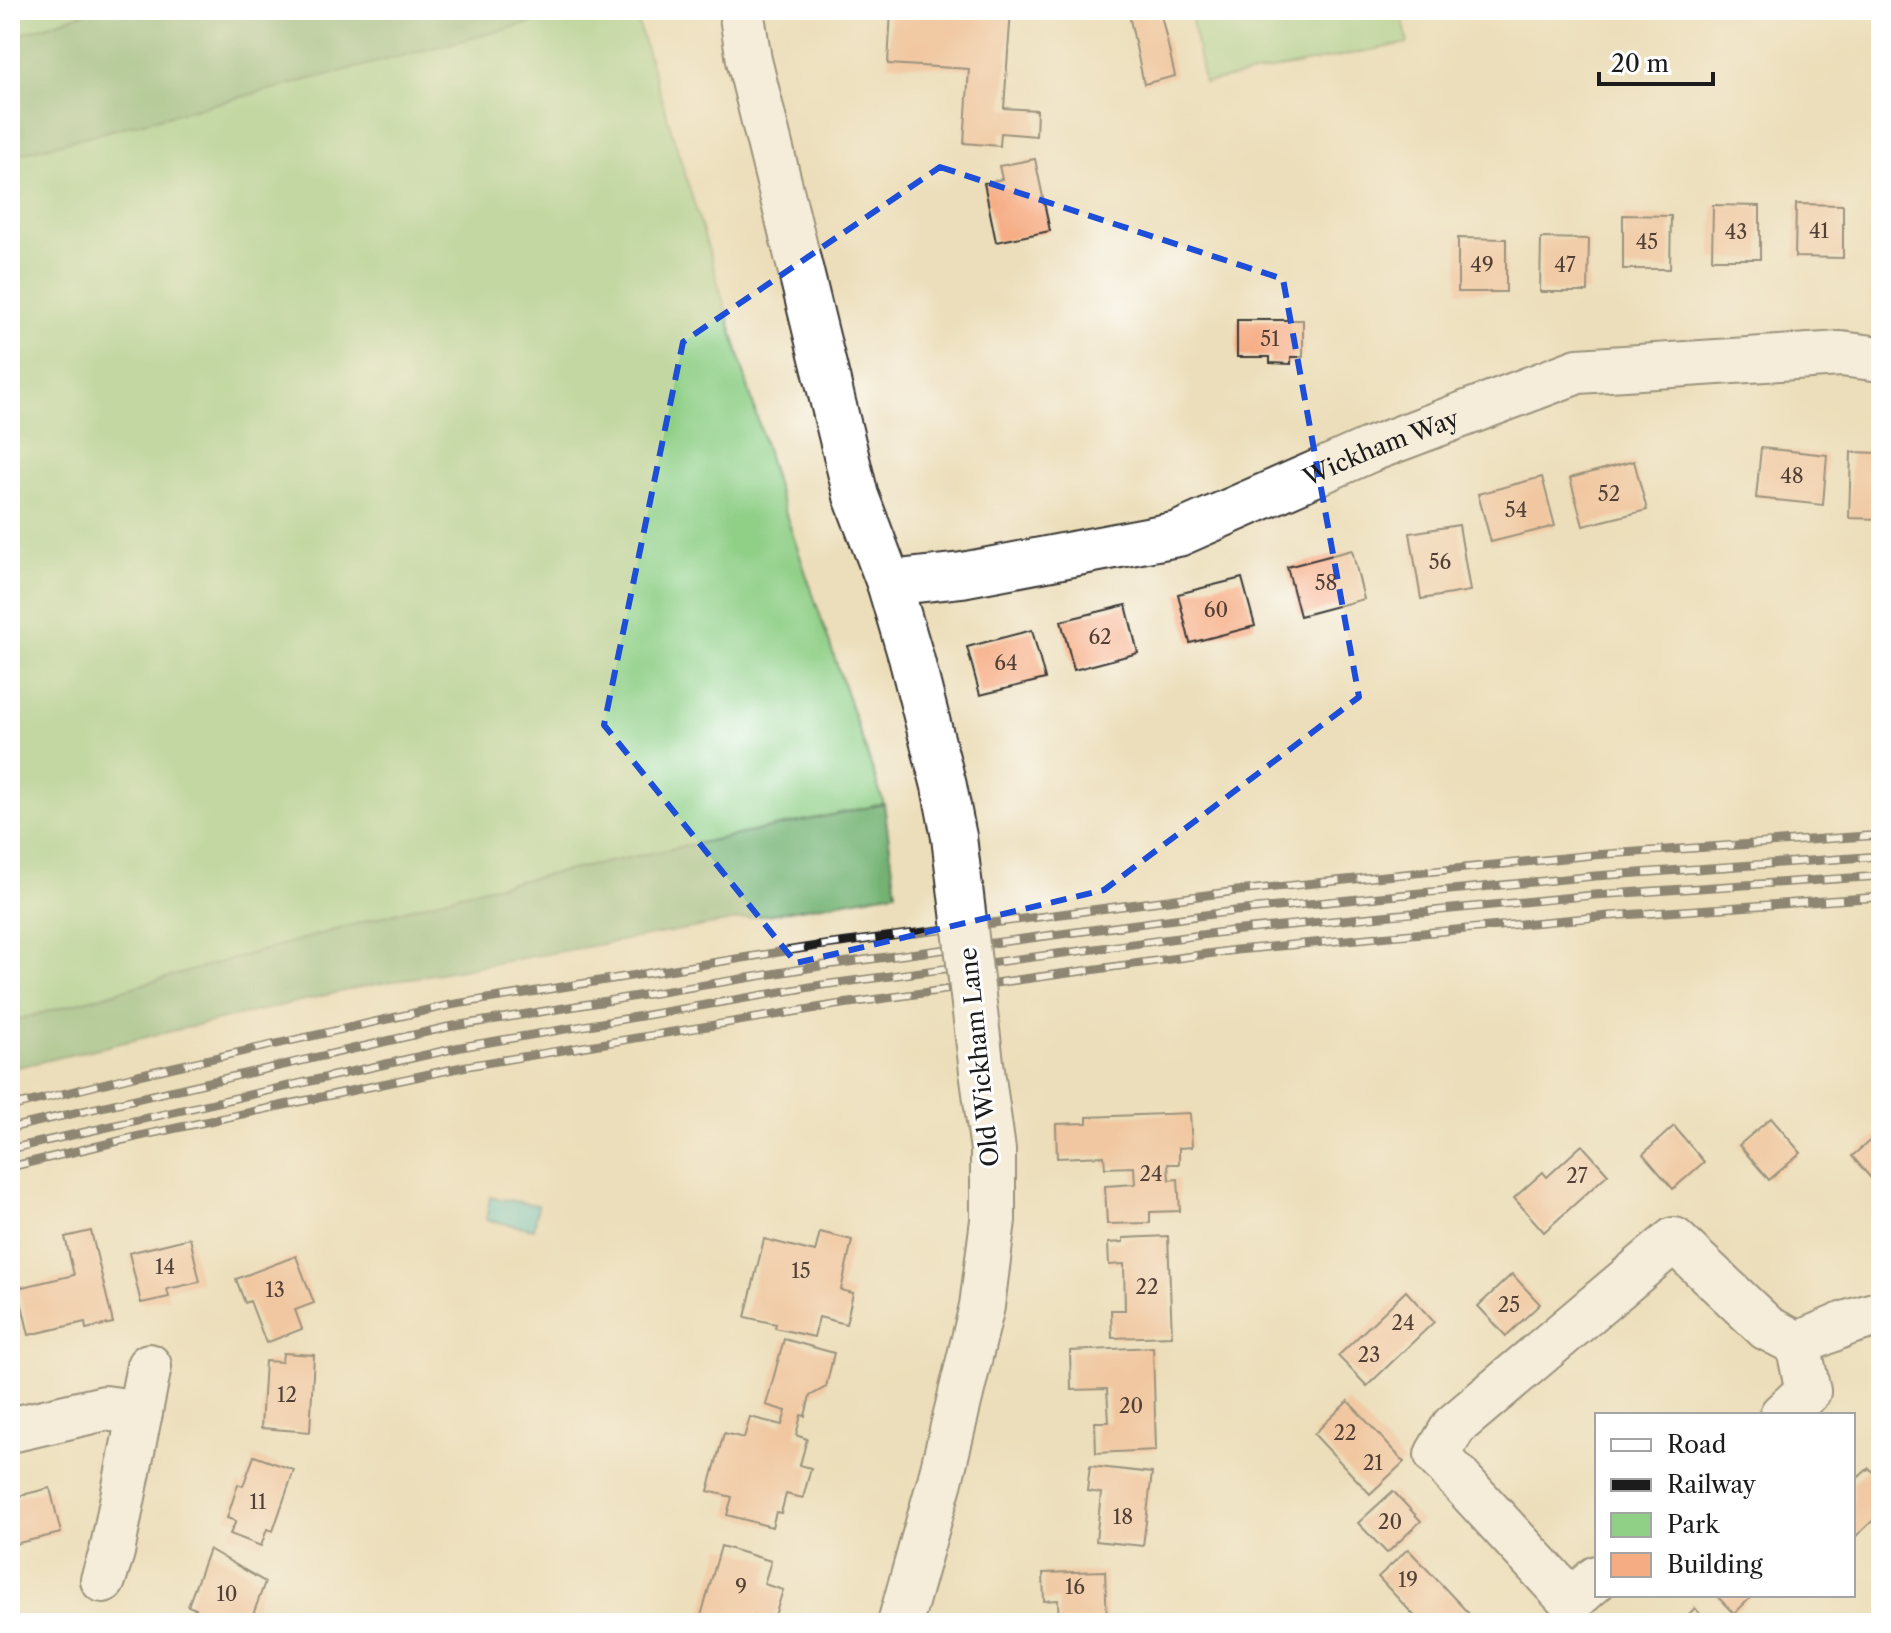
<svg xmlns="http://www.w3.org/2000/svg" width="1891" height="1633" font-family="'Libre Caslon Text',serif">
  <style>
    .green { fill: #8fcf86; stroke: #567651; stroke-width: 2 }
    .forest { fill: #73b273; stroke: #486748; stroke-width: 2 }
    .water { fill: #5dc9d4; stroke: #3c7278; stroke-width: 2 }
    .building { fill: #f6ac83 }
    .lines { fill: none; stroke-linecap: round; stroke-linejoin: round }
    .minor-casing { stroke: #3b3934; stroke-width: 48 }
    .minor { stroke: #fff; stroke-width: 44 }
    .rail-casing { stroke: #1c1c1c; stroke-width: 9 }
    .rail { stroke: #fff; stroke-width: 6; stroke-dasharray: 18; stroke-linecap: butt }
    .minor-bridge-casing { stroke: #3b3934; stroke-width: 48; stroke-linecap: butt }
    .minor-bridge { stroke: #fff; stroke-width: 44 }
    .marked { fill: none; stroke: #1d4ed8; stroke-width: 6; stroke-dasharray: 16 10; stroke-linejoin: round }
    .labels { text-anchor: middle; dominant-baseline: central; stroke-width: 6; stroke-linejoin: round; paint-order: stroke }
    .number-label { font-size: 20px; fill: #524036 }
    .street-label { font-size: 24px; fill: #1c1c1c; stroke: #fff }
  </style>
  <rect width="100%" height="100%" fill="#fff"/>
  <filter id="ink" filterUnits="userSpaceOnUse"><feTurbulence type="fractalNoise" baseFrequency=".0125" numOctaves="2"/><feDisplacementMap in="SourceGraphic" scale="16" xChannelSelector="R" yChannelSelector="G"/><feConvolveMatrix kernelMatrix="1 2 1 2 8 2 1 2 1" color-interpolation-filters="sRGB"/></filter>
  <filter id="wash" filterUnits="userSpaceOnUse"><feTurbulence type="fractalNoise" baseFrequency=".006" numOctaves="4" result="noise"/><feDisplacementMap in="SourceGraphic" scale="32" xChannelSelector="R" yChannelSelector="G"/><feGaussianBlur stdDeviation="1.8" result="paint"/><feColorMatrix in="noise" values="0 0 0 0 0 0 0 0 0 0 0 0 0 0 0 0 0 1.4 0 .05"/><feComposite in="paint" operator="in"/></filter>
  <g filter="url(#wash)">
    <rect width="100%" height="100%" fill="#ecdeba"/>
    <g class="green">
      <path d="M10,10h83l-83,28z"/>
      <path d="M581,10h53l74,238 71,246 105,310 -408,86 -466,132v-866z"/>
      <path d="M1190,10h211l7,33 -204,40z"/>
    </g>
    <g class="forest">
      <path d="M93,10h488l-571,146v-118z"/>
      <path d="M884,804l12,88 -535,95 -351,82v-47l466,-132z"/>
    </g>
    <path class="water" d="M490,1197l48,8 -4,24 -48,-9z"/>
    <g id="blocks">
      <g class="building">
        <path d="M891,10h120l-7,98 33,2 -1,26 -35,-3 -1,13 -36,-3 5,-74 -81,-5z"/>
        <path d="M1128,10h32l15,66 -31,8z"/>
        <path d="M1035,159l15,72 -54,11 -12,-59 18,-4 -3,-13z"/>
        <path d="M1796,204l47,1v53l-48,-1z"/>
        <path d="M1713,205l47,1v53h-48z"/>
        <path d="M1623,215l48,1 -1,53h-47z"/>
        <path d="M1458,238l48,1v53h-48z"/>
        <path d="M1541,238l48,1 -1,53h-48z"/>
        <path d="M1237,320h66v37h-12v7l-21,-1v-6h-33z"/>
        <path d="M1761,448l66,7 -4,50 -67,-7z"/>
        <path d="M1851,452l30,1v66l-32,-1z"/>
        <path d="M1634,461l13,49 -64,16 -13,-48z"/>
        <path d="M1542,477l13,49 -64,16 -13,-48z"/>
        <path d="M1459,525l11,66 -49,8 -11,-66z"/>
        <path d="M1352,550l12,49 -64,17 -13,-49z"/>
        <path d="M1242,578l13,48 -65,17 -12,-49z"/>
        <path d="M1126,605l12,48 -64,17 -13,-49z"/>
        <path d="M1032,630l13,49 -65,16 -13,-48z"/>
        <path d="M1190,1113l2,34 -13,1v16h-11l1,16 9,-1 2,32 -30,1v11l-43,1 -2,-38 30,-2 -1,-17 -29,1 -1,-12 -47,2 -1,-34 31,-1v-6z"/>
        <path d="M1771,1118l30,35 -32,27 -30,-35z"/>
        <path d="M1674,1126l30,36 -31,27 -30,-35z"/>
        <path d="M1881,1131v59l-29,-34z"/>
        <path d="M1582,1145l26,29 -64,58 -30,-34 29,-26 4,5z"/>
        <path d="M91,1231l22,92 -27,6 -1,-7 -56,13 -11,-47 56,-13 -9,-38z"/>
        <path d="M820,1232l32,8 -11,50 12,3 -7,31 -27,-7 -5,20 -39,-9 1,-4 -31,-7 19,-78 51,13z"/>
        <path d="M1168,1236l4,100 -60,2 -1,-28h14l-1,-46 -15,1 -1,-22 15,-1v-4z"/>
        <path d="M190,1238l10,44 -33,7 2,8 -28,6 -12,-50z"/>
        <path d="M296,1256l18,47 -19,7 7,19 -36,14 -16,-42 -5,2 -9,-24z"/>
        <path d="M1512,1274l28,30 -34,32 -28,-30z"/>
        <path d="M1406,1291l28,31 -67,64 -29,-30z"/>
        <path d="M10,1304l10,38 -10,3z"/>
        <path d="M784,1339l50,14 -8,34 -16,9 -5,20 -4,-1 -5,20 11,4 -7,26 11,3 -8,30 -17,-4 -5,19 -5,-1 -4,15 -45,-12 5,-18 -24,-6 16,-58 20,5 6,-21 32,8 4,-14 -20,-6z"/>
        <path d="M1153,1347l3,103 -60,3 -1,-31h14l-2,-33 -36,1 -1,-39z"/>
        <path d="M283,1353l31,2 -4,77 -49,-4 4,-67 17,1z"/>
        <path d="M1348,1401l56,61 -34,32 -56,-60z"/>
        <path d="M254,1456l40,14 -21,61 -6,-2 -6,17 -31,-12 6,-13 -9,-3 11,-34 5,2z"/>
        <path d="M1090,1466l62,7 -9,73 -47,-5 5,-48 -14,-2z"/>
        <path d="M1869,1468l12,13v32l-28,26v-57z"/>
        <path d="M50,1488l11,45 -51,12v-47z"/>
        <path d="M1393,1491l28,30 -34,32 -29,-30z"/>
        <path d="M721,1546l50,15 -7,23 19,6 -10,32 -19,-6 -2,7h-53z"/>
        <path d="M209,1549l56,33 -15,41h-60l6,-14 -8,-3z"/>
        <path d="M1408,1549l63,67 -7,7h-43l-43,-46z"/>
        <path d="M1105,1571l2,52h-48l-1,-23 -14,1 -1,-28z"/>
        <path d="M1716,1595h37l-19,19z"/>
        <path d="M1695,1608l13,15h-28z"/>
        <path d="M1502,1615l9,8h-16z"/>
      </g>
    </g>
  </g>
  <g filter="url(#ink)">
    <use href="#blocks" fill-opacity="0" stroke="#3b3934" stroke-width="2"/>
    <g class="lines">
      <defs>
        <g id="minor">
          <path d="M741,10l8,50 107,436 33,87 22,74 33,129 10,51"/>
          <path id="s1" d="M889,583l73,-8 216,-41 191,-84 209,-79 263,-17 40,5"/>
          <path d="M1782,1415l26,-24 -10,-47 49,-21 34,-10"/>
          <path d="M10,1430l95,-22 35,5"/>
          <path d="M1597,1578l-26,23 -134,-146 17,-29 220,-186 93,88 31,16"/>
          <path d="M103,1580l9,-28 37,-186"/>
          <path d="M900,1623l40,-142 42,-175 11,-86v-70l-11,-79"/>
        </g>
      </defs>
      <use href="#minor" class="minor-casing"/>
      <use href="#minor" class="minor"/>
      <defs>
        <g id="rail">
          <path d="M10,1107l128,-32 312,-70 367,-59 420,-55 356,-36 288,-20"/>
          <path d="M10,1128l438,-101 378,-62 409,-54 360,-35 286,-20"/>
          <path d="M10,1149l451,-102 361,-62 409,-54 363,-36 287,-19"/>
          <path d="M10,1167l134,-32 323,-69 368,-61 401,-55 373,-34 272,-19"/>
        </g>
      </defs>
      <use href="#rail" class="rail-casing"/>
      <use href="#rail" class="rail"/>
      <defs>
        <path id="minor-bridge" d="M954,837l28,234"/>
      </defs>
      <use href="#minor-bridge" class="minor-bridge-casing"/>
      <use href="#minor-bridge" class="minor-bridge"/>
    </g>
  </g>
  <path d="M0 0H1891V1633H0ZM940,167l343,112 76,418 -255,193 -308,73 -192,-238 79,-383z" fill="#ecdeba" fill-opacity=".55" fill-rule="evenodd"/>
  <path class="marked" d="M940,167l343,112 76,418 -255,193 -308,73 -192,-238 79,-383z"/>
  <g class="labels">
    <g class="number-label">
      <text x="1819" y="231">41</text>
      <text x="1736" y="232">43</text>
      <text x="1647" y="242">45</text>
      <text x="1482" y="265">49</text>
      <text x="1565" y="265">47</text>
      <text x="1270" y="339">51</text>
      <text x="1792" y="476">48</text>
      <text x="1609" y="494">52</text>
      <text x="1516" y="510">54</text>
      <text x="1440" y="562">56</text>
      <text x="1326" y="583">58</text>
      <text x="1216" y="610">60</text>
      <text x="1100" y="637">62</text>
      <text x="1006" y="663">64</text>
      <text x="1151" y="1174">24</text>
      <text x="1577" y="1176">27</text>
      <text x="165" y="1267">14</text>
      <text x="801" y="1271">15</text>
      <text x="1147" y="1287">22</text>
      <text x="275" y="1290">13</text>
      <text x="1509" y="1305">25</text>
      <text x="1403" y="1323">24</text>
      <text x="1369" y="1355">23</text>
      <text x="287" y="1395">12</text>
      <text x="1131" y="1406">20</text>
      <text x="1345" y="1433">22</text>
      <text x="1373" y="1463">21</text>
      <text x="258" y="1502">11</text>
      <text x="1123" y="1517">18</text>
      <text x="1390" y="1522">20</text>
      <text x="1408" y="1580">19</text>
      <text x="741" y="1587">9</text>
      <text x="1075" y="1587">16</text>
      <text x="227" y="1594">10</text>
    </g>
    <g class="street-label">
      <text stroke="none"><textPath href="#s1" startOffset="514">Wickham Way</textPath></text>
      <text transform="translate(979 1057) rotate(-96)">Old Wickham Lane</text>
    </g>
  </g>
  <rect width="1891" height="1633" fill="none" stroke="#fff" stroke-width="40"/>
  <rect x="1595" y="1413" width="260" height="184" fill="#ffffff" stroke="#a4a4a4" stroke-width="2"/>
  <rect x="1611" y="1439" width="40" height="12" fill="#ffffff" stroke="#a4a4a4" stroke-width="2"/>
  <text x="1667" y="1453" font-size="24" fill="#1c1c1c">Road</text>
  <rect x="1611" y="1479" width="40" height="12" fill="#1c1c1c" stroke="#a4a4a4" stroke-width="2"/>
  <text x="1667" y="1493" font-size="24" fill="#1c1c1c">Railway</text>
  <rect x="1611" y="1513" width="40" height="24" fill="#8fcf86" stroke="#a4a4a4" stroke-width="2"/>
  <text x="1667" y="1533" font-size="24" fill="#1c1c1c">Park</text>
  <rect x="1611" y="1553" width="40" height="24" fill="#f6ac83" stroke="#a4a4a4" stroke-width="2"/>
  <text x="1667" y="1573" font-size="24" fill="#1c1c1c">Building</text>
  <path d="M1599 72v12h114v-12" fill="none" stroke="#1c1c1c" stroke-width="4"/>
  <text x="1611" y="72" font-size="24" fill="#1c1c1c" stroke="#ffffff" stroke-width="6" paint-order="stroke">20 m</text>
</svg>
